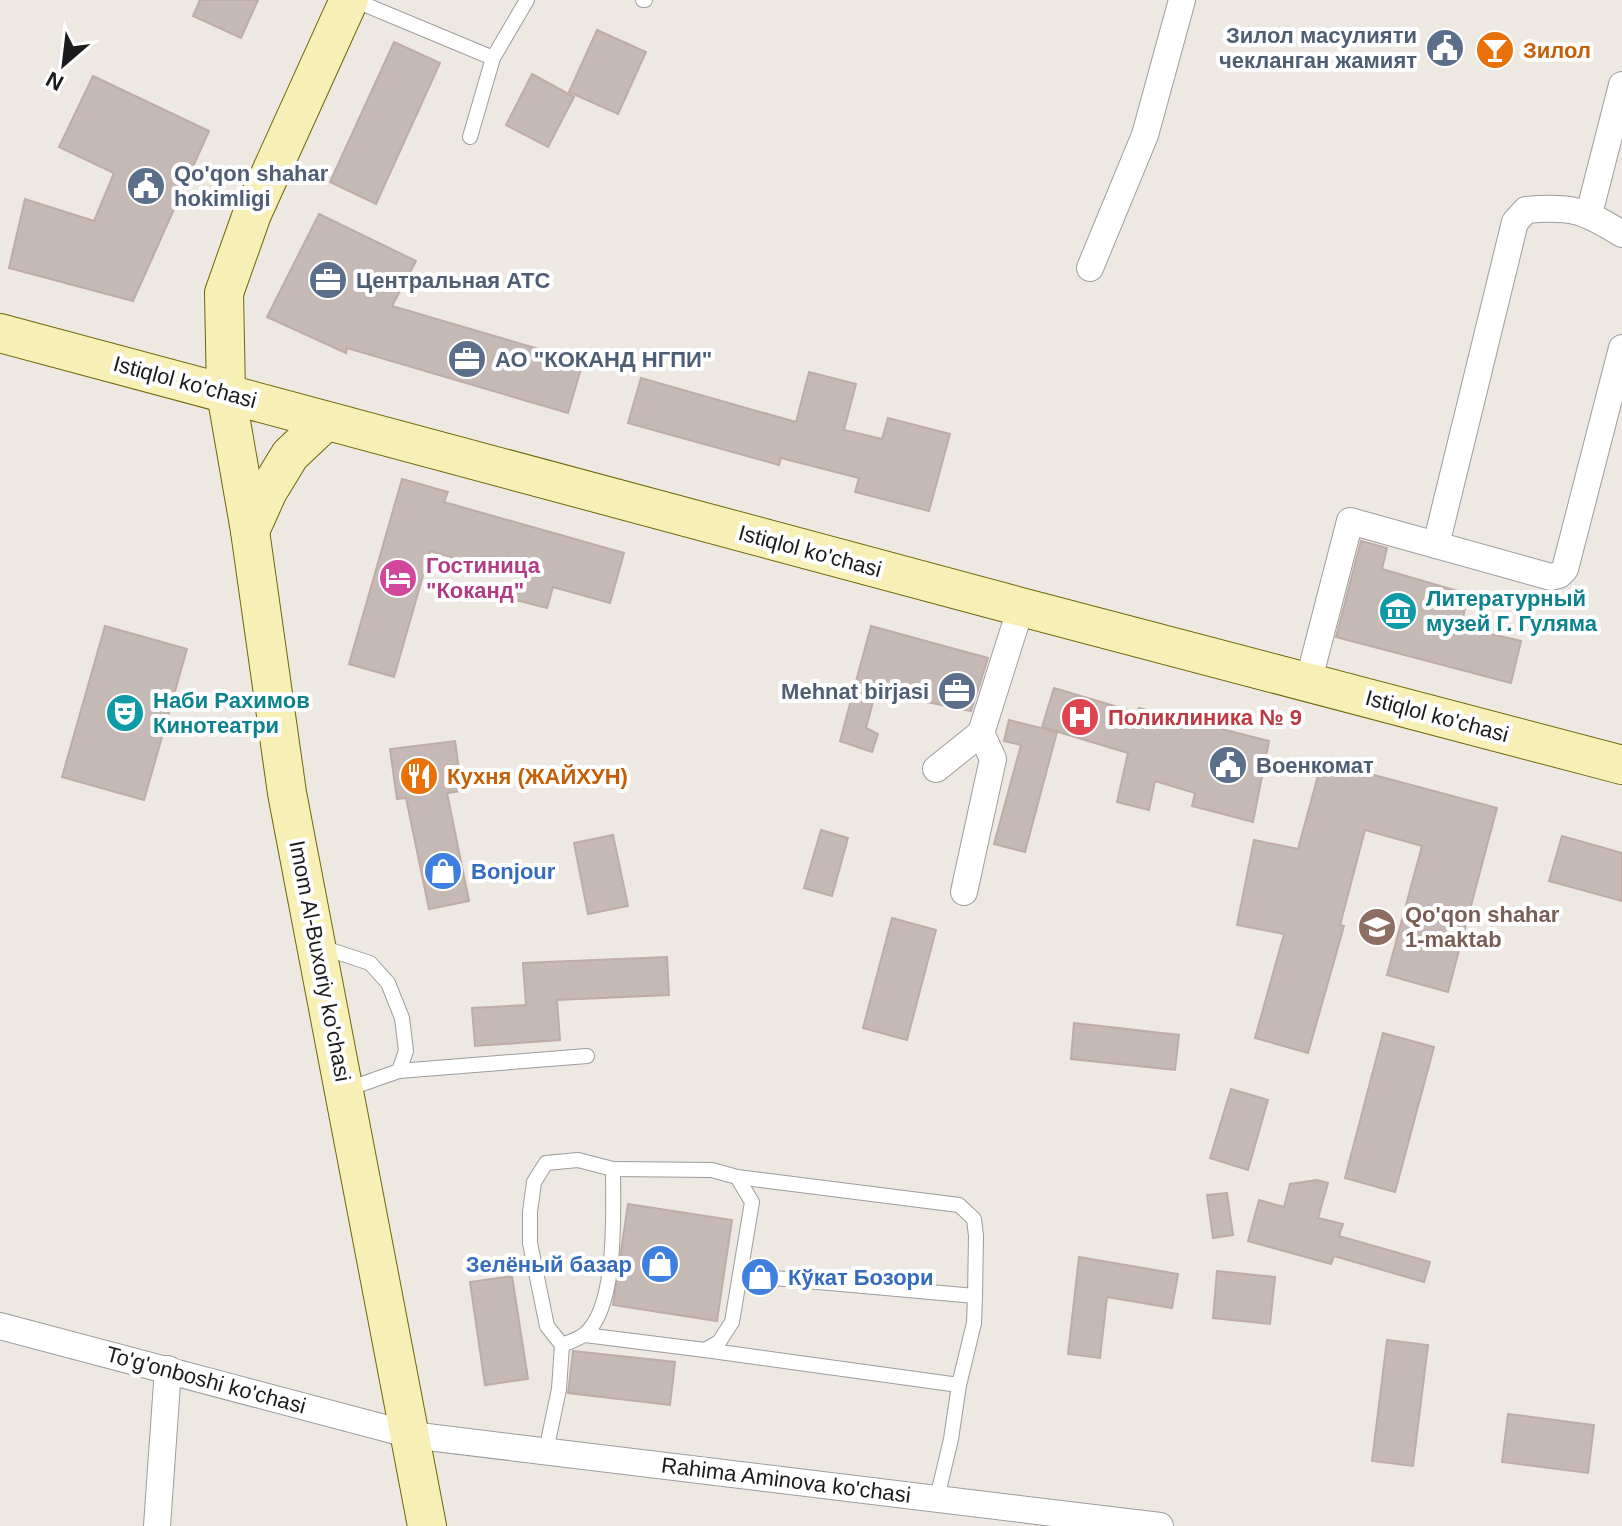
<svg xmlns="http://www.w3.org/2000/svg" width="1622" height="1526" font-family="Arial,sans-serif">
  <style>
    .building { fill: #c5b9b6; stroke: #beaca5; stroke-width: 2 }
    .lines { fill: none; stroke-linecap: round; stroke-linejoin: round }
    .service-casing { stroke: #9d9d9d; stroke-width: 16 }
    .minor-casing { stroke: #9d9d9d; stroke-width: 28 }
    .secondary-casing { stroke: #6e6708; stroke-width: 40 }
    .service { stroke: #fff; stroke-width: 14 }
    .minor { stroke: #fff; stroke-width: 26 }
    .secondary { stroke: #f7efb6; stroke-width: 38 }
    .labels { text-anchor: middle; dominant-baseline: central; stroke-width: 8; stroke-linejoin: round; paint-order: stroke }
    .service-label { font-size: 22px; font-weight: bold; fill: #4e5e75; stroke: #fff; text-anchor: start }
    .food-label { font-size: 22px; font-weight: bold; fill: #c56008; stroke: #fff; text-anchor: start }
    .street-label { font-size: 22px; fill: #1c1c1c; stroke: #fff }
    .hotel-label { font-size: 22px; font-weight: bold; fill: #b23c85; stroke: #fff; text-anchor: start }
    .culture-label { font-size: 22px; font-weight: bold; fill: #0d838f; stroke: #fff; text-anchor: start }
    .health-label { font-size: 22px; font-weight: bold; fill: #be3a42; stroke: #fff; text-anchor: start }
    .shop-label { font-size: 22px; font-weight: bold; fill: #366cbe; stroke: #fff; text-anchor: start }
    .education-label { font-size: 22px; font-weight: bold; fill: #785e54; stroke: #fff; text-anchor: start }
  </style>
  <rect width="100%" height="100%" fill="#ede8e2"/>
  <g class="building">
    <path d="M200,0h58l-17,38 -48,-22z"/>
    <path d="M597,30l49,22 -28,62 -49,-22z"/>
    <path d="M394,42l46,21 -64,141 -46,-22z"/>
    <path d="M532,74l42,23 -26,50 -42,-22z"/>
    <path d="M93,76l116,55 -76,170 -124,-33 16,-69 69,22 20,-48 -55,-26z"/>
    <path d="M319,214l97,47 -24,45 191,56 -15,51 -221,-65 -1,5 -79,-36z"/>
    <path d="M809,372l47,12 -12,46 38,9 6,-21 62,16 -21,77 -74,-19 4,-14 -78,-20 -2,7 -151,-42 13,-45 155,44z"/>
    <path d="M402,479l46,13 -4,10 180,51 -14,50 -57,-16 -6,21 -31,-8 6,-23 -92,-26 -36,126 -45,-13z"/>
    <path d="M1361,541l26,7 -5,21 86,25 -7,33 60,14 -10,42 -175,-46z"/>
    <path d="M105,626l82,23 -43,151 -82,-23z"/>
    <path d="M871,626l117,32 -17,53 -44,-9 -50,-15 -11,41 12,6 -6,18 -32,-11z"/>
    <path d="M1054,688l84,25 1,-5 130,33 -16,81 -61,-16 3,-13 -40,-12 -6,29 -32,-8 11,-49 -86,-26z"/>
    <path d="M1009,720l48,12 -32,120 -31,-8 27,-99 -17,-4z"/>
    <path d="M455,741l7,50 -15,2 22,108 -40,8 -23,-111 -9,1 -7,-50z"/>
    <path d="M1322,761l175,47 -49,184 -61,-17 35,-129 -57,-16 -25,95 4,1 -36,127 -53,-15 29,-104 -47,-9 17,-85 44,9z"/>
    <path d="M821,830l27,8 -16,58 -28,-8z"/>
    <path d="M613,835l15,71 -40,8 -14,-71z"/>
    <path d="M1562,836l60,17v48l-73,-20z"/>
    <path d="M892,918l44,12 -29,110 -44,-12z"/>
    <path d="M667,957l2,38 -112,5 3,40 -85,6 -3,-38 54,-3 -3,-42z"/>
    <path d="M1074,1023l105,12 -4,35 -104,-11z"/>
    <path d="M1383,1033l51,14 -39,145 -50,-14z"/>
    <path d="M1231,1089l37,11 -20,70 -38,-12z"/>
    <path d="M1317,1180l11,3 -10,35 25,6 -4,12 91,26 -6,20 -90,-26 -3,8 -83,-23 11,-41 25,7 6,-23z"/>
    <path d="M1227,1193l6,42 -20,3 -6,-43z"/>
    <path d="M628,1204l104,16 -15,101 -104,-16z"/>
    <path d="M1079,1257l99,17 -6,34 -65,-11 -7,61 -32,-4z"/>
    <path d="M1217,1271l58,6 -5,47 -57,-6z"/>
    <path d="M512,1276l16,103 -43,6 -15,-103z"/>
    <path d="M1387,1340l41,5 -15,121 -41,-5z"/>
    <path d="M573,1351l102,11 -5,43 -102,-12z"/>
    <path d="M1508,1414l86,11 -6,48 -86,-11z"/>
  </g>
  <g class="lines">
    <defs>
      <g id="service">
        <path d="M354,0l139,58 -23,79"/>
        <path d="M643,0h2"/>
        <path d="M493,58l34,-58"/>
        <path d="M321,947l49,16 18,20 14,35 4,33 -7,20 -54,19"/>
        <path d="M399,1071l188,-15"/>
        <path d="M737,1177l222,28 15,14 2,17 -1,60"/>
        <path d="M741,1275l234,21 -1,27 -15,62"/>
        <path d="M585,1335l120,15 14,-8 13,-20 20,-120 -15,-25 -25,-7 -99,-1"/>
        <path d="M705,1350l254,35 -8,54 -14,59"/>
        <path d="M546,1451l13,-62 3,-44 -15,-19 -17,-83v-31l4,-30 12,-19 32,-3 35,9c0,42 5,137 -28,165 -6,5 -16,8 -23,11"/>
      </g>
      <g id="minor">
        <path d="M1589,214l33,-129"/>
        <path d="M1090,268l55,-133 37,-135"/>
        <path d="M1436,545l79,-323 11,-12c46,-4 57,0 96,24"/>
        <path d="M1308,683l42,-162 201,56 8,-2 6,-6 57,-221"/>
        <path d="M936,769l45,-36 40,-126"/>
        <path d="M964,892l29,-133 -12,-26"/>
        <path d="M0,1326l411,109 749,91"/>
        <path d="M157,1526l11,-157"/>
      </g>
      <g id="secondary">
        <path d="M349,0l-97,214 -28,79 2,100 24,138 37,262 140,733"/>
        <path d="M0,333l1021,274 601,158"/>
        <path d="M250,531l18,-40 22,-36 36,-34"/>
      </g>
    </defs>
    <use href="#service" class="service-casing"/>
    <use href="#minor" class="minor-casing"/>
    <use href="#secondary" class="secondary-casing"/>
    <use href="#service" class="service"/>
    <use href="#minor" class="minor"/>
    <use href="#secondary" class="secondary"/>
  </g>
  <defs>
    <symbol id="civic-disc" viewBox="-11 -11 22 22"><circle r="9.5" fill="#5c6f8a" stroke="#fff"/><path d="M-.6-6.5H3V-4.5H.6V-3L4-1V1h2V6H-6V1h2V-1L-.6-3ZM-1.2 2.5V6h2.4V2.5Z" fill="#fff"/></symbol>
    <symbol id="bar-disc" viewBox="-11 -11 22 22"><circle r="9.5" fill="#e8710a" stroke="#fff"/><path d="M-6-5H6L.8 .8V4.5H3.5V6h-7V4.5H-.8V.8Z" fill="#fff"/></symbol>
    <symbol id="office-disc" viewBox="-11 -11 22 22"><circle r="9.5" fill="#5c6f8a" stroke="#fff"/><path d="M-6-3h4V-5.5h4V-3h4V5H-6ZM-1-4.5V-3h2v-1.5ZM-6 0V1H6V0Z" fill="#fff"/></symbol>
    <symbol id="hotel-disc" viewBox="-11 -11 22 22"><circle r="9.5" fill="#d1479c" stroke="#fff"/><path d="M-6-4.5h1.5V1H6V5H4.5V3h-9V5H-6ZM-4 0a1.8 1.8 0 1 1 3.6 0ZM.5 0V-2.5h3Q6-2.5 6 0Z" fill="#fff"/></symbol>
    <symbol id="museum-disc" viewBox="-11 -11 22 22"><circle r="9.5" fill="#0f9aa8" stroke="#fff"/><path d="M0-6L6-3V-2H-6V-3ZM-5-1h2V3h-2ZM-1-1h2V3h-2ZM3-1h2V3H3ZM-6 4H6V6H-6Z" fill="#fff"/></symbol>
    <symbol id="theatre-disc" viewBox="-11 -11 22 22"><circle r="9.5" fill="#0f9aa8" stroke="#fff"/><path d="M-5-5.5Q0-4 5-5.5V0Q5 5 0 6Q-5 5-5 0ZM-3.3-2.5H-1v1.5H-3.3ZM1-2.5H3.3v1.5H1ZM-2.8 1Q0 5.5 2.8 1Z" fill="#fff"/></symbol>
    <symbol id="hospital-disc" viewBox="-11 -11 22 22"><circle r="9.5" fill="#e0444e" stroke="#fff"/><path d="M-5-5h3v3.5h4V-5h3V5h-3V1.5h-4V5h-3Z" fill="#fff"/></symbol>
    <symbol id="restaurant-disc" viewBox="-11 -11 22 22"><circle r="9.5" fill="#e8710a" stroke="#fff"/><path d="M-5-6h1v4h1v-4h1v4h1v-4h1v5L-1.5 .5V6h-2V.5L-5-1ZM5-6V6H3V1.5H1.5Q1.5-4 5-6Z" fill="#fff"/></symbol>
    <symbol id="shop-disc" viewBox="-11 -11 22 22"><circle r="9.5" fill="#3f7fe0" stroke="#fff"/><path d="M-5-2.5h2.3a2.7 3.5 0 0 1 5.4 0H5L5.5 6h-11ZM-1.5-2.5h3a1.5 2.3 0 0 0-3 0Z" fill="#fff"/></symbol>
    <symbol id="school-disc" viewBox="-11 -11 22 22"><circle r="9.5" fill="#8d6e63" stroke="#fff"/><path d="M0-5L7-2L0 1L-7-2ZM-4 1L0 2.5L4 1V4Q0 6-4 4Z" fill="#fff"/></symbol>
  </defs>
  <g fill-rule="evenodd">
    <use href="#civic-disc" x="1423" y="26" width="44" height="44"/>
    <use href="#bar-disc" x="1473" y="28" width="44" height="44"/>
    <use href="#civic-disc" x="124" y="164" width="44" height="44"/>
    <use href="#office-disc" x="306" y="258" width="44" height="44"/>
    <use href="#office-disc" x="445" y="337" width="44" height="44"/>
    <use href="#hotel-disc" x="376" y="556" width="44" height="44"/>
    <use href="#museum-disc" x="1376" y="589" width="44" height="44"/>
    <use href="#office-disc" x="935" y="669" width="44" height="44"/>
    <use href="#theatre-disc" x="103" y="691" width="44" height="44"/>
    <use href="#hospital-disc" x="1058" y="695" width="44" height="44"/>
    <use href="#civic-disc" x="1206" y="743" width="44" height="44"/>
    <use href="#restaurant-disc" x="397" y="754" width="44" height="44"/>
    <use href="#shop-disc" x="421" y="849" width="44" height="44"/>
    <use href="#school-disc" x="1355" y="905" width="44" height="44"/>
    <use href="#shop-disc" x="638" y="1242" width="44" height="44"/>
    <use href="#shop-disc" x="738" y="1255" width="44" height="44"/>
  </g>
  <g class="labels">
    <g class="service-label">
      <text x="1417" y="35" text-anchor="end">Зилол масулияти<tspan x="1417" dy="25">чекланган жамият</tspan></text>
      <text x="174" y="173">Qo'qon shahar<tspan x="174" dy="25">hokimligi</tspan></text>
      <text x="356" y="280">Центральная АТС</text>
      <text x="495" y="359">АО "КОКАНД НГПИ"</text>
      <text x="929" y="691" text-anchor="end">Mehnat birjasi</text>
      <text x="1256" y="765">Военкомат</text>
    </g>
    <g class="food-label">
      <text x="1523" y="50">Зилол</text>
      <text x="447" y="776">Кухня (ЖАЙХУН)</text>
    </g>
    <g class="street-label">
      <text transform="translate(185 382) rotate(15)">Istiqlol ko'chasi</text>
      <text transform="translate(810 551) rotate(15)">Istiqlol ko'chasi</text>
      <text transform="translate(1437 716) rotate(15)">Istiqlol ko'chasi</text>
      <text transform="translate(320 961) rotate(79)">Imom Al-Buxoriy ko'chasi</text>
      <text transform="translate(206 1380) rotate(15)">To'g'onboshi ko'chasi</text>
      <text transform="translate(786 1480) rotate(7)">Rahima Aminova ko'chasi</text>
    </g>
    <g class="hotel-label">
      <text x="426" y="565">Гостиница<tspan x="426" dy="25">"Коканд"</tspan></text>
    </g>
    <g class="culture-label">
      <text x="1426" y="598">Литературный<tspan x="1426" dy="25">музей Г. Гуляма</tspan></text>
      <text x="153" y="700">Наби Рахимов<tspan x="153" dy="25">Кинотеатри</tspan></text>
    </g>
    <g class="health-label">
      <text x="1108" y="717">Поликлиника № 9</text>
    </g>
    <g class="shop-label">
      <text x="471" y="871">Bonjour</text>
      <text x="632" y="1264" text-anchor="end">Зелёный базар</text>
      <text x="788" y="1277">Кўкат Бозори</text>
    </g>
    <g class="education-label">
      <text x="1405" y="914">Qo'qon shahar<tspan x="1405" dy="25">1-maktab</tspan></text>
    </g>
  </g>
  <g transform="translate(64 64) rotate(208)" stroke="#ffffff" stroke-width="6" paint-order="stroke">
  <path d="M0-6L14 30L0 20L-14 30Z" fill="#1c1c1c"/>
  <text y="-12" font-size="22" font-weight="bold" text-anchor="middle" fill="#1c1c1c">N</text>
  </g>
</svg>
